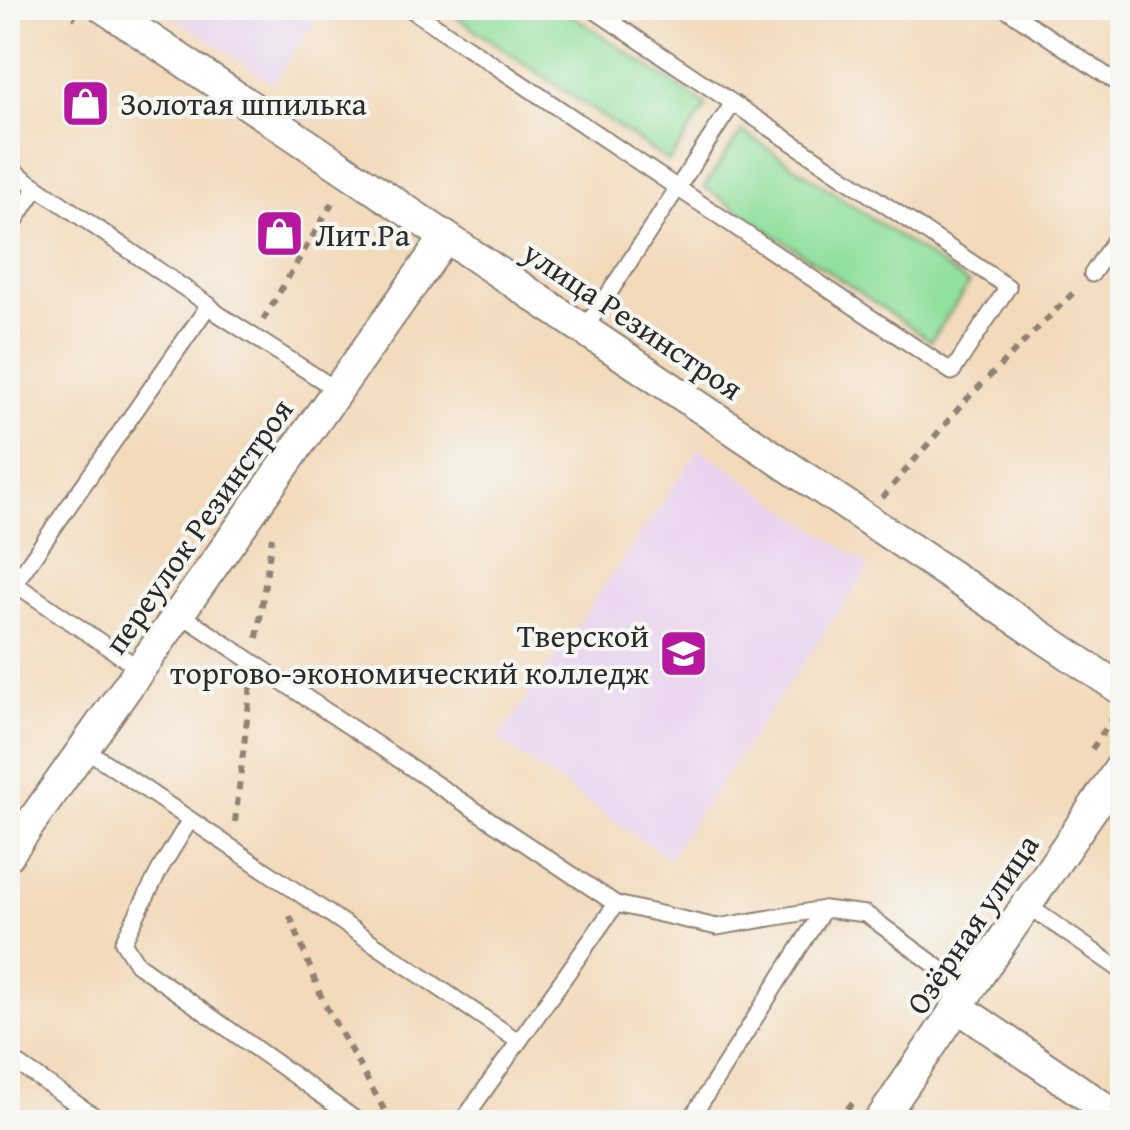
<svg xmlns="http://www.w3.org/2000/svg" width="1130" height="1130" font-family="'Gentium Book Plus',serif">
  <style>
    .built { fill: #e8d2ee }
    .green { fill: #92e09e; stroke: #5e8664; stroke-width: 2.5 }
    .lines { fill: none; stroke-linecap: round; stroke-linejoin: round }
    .service-casing { stroke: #8f8273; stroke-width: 19 }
    .minor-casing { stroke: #8f8273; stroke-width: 34 }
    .path { stroke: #8f8273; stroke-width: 6; stroke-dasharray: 8 8; stroke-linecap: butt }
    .service { stroke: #fff; stroke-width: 15 }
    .minor { stroke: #fff; stroke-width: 30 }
    .labels { text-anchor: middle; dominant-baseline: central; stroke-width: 8; stroke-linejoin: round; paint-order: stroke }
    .poi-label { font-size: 32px; fill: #2b2b2b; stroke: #f6f6f2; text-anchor: start }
    .street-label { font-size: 32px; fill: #2b2b2b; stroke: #f6f6f2 }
  </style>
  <rect width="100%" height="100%" fill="#f6f6f2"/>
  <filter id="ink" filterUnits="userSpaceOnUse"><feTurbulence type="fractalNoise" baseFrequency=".01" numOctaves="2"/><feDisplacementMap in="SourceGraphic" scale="20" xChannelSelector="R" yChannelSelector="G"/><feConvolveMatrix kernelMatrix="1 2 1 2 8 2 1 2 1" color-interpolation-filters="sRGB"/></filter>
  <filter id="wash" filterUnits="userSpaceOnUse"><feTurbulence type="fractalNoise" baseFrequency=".0048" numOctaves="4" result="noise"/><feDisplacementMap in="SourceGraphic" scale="40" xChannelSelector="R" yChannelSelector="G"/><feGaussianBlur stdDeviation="2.25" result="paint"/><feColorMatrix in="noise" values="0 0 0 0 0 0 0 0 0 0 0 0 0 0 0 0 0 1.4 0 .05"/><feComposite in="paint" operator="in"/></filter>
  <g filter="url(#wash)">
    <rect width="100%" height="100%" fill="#f3dabb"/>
    <g class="built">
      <path d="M162,8h162l-51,75z"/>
      <path d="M700,448l170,119 -202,291 -170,-118z"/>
    </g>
    <g class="green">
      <path d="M443,8h118l146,98 -38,56z"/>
      <path d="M742,131l227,153 -38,57 -227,-154z"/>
    </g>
  </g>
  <g filter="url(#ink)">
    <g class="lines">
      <defs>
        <g id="service">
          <path d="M409,8l543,364 56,-85 -417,-279"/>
          <path d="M1005,8l117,78"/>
          <path d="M8,167l201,138"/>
          <path d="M8,232l29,-45"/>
          <path d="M1092,274l30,-45"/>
          <path d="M583,328l15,-18 135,-207"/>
          <path d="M8,579l132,90"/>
          <path d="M8,593l201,-288 8,8 120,77"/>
          <path d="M179,613l437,291 -154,218"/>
          <path d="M84,748l434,293"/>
          <path d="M190,820l-30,49 -37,73 14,22 222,158"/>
          <path d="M616,904l101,23 107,-18"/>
          <path d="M1027,905l95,66"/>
          <path d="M8,1057l95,65"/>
          <path d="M689,1122l135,-213 42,5 76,56 16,37"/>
        </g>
        <g id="minor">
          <path d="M104,8l1018,682"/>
          <path d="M8,855l438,-618"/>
          <path d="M958,1007l164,113"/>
          <path d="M879,1122l243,-357"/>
        </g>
      </defs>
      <use href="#service" class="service-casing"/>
      <use href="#minor" class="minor-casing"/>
      <g class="path">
        <path d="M60,8l16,10"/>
        <path d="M263,320l73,-123"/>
        <path d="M882,498l83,-97 113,-113"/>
        <path d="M257,638l15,-101"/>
        <path d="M1092,749l21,-31"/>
        <path d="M235,822l16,-137"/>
        <path d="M290,916l33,85 68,121"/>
        <path d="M838,1122l14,-19"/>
      </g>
      <use href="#service" class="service"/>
      <use href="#minor" class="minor"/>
    </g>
  </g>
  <defs>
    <symbol id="shop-square" viewBox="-11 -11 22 22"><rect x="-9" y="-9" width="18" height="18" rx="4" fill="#b5179e" stroke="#f6f6f2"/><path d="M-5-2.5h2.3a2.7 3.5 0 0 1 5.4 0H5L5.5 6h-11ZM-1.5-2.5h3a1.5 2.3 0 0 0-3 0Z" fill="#fff"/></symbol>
    <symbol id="university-square" viewBox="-11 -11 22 22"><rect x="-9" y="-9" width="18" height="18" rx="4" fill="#b5179e" stroke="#f6f6f2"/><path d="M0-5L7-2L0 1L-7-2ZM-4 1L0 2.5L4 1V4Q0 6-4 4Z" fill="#fff"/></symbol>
  </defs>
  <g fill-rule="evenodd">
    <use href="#shop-square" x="58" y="76" width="55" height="55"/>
    <use href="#shop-square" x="252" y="206" width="55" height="55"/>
    <use href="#university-square" x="656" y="626" width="55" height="55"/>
  </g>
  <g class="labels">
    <g class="poi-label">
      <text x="120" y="103">Золотая шпилька</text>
      <text x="315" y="234">Лит.Ра</text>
      <text x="649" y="635" text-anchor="end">Тверской<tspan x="649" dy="37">торгово-экономический колледж</tspan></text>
    </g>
    <g class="street-label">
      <text transform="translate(633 320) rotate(34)">улица Резинстроя</text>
      <text transform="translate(198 526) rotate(-55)">переулок Резинстроя</text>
      <text transform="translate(972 924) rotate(-56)">Озёрная улица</text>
    </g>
  </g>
  <rect width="1130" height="1130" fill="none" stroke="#f6f6f2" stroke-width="40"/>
</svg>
